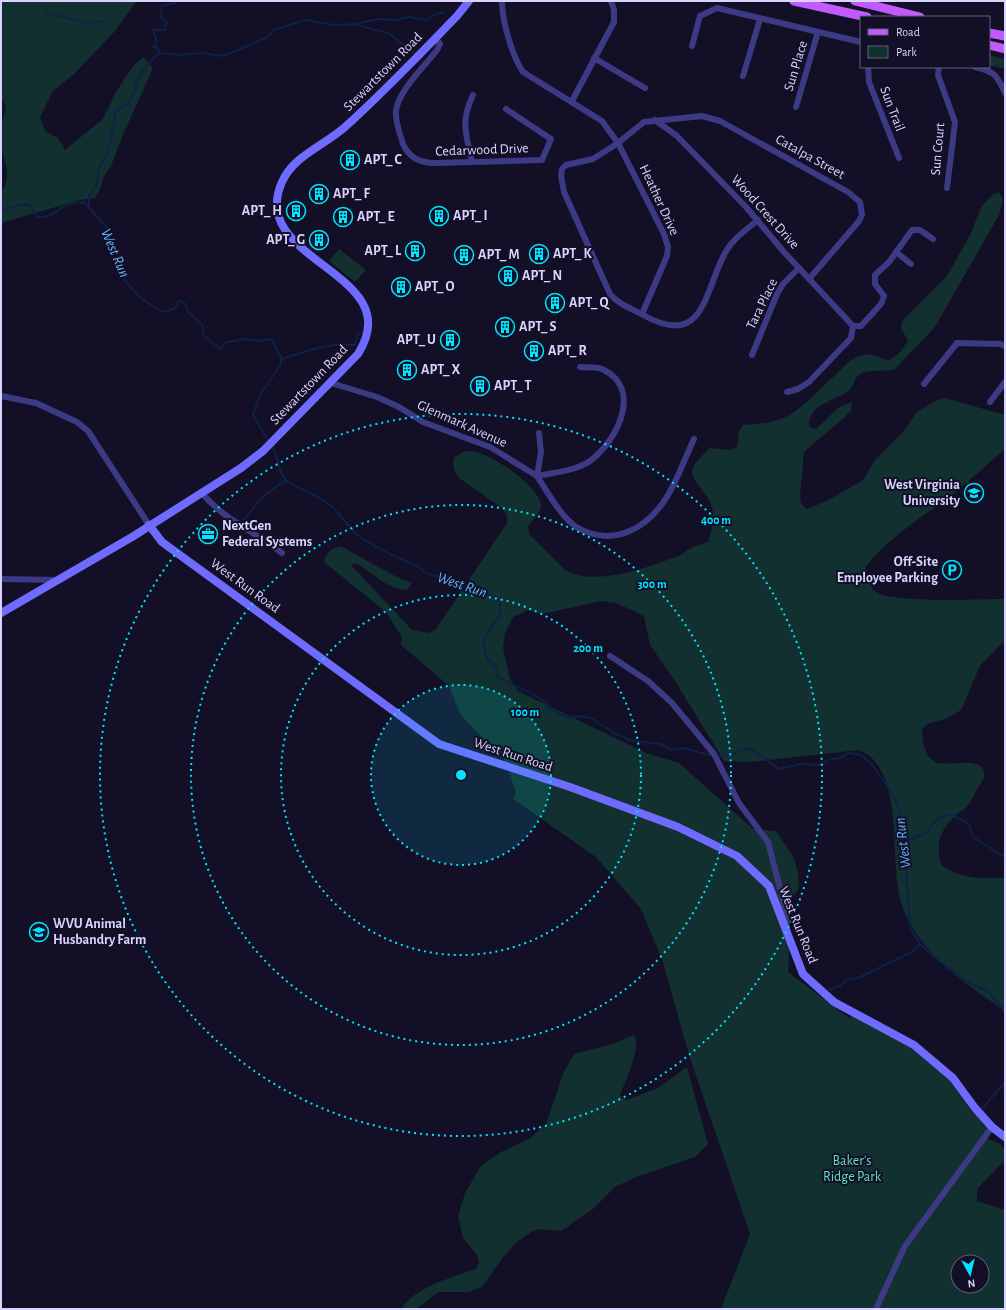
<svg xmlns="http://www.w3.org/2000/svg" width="1006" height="1310" font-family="'Alegreya Sans',sans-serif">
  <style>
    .green { fill: #12302f; fill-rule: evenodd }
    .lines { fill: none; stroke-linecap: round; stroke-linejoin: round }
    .stream { stroke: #0c2248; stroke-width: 2 }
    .street { stroke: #3d3a85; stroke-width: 6 }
    .secondary { stroke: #6f6bff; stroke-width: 8 }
    .primary { stroke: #c25bff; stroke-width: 9 }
    .ring { fill: none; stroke: #00e5ff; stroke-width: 2; stroke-dasharray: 2 4 }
    .labels { text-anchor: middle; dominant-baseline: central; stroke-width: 4; stroke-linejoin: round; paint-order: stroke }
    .street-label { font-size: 14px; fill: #d9d4ff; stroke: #130f26 }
    .poi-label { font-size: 14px; font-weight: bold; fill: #d9d4ff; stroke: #130f26; text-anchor: start }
    .park-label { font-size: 14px; fill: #5fe0c0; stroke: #130f26 }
    .water-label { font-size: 15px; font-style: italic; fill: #62b6ff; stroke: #130f26 }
    .centre { fill: #00e5ff; stroke: #130f26; stroke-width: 2 }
    .ring-label { font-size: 12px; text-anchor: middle; font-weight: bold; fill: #00e5ff; stroke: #130f26; stroke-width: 4; stroke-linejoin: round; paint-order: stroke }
  </style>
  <rect width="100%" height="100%" fill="#130f26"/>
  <g class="green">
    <path d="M1,1h136l-23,31 -40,42 -21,17 -13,26 5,14 13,7 7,12 38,-31 13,-27 17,-26 10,-9 10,11 -31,69 -11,29 -8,12 -2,9 -6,11 -15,2 -79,23v-31c13,-14 1,-34 0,-51 -1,-12 2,-22 5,-34l-5,-10z"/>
    <path d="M989,55l16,4v10l-16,-4z"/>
    <path d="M999,192l4,7 -4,16 -64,112 -41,43c-10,1 -23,0 -32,3 -8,3 -7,12 -13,17 -13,12 -42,13 -40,37l7,2 22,-21 14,-6 -1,8 -5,6 -42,36 -4,44 1,8 6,5 22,-9 34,-20 12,-20 28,-28 14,-20 20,-12 8,-2 60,17v34c-17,15 -34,30 -51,44 -31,24 -64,43 -89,74 2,9 3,21 13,26 17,10 103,6 127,6v41l-25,26 -19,44 -13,8 -21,6 -5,6c1,12 2,25 13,32 10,6 53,-9 49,15 -1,4 -6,10 -8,14 -2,4 -5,11 -9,16 -3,3 -8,5 -12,9 -16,16 -19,27 -14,49 24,15 37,13 64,13v133c-38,-27 -79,-52 -99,-96 -21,-44 1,-119 -34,-157 -3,-3 -9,-6 -13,-8l-108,12 -27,-1 -49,-80 -25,-36 -6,-29 -28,-13 -15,-2 -59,13 -14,-4 -15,7 -8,16 -2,15 7,31 8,12 128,62 33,10 74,66 23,2 17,25 5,16 1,16 -8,12 -3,72 61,46 5,-3 68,38 34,33 16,26 20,15 -4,12c14,5 17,5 17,21l-28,29v12l28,9v99h-284l29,-75 -61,-179 -27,-96 -21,-50 -45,-52 -83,-58 3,-7 -11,-31 -45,-47 -11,-28 -48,-41 1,-8 -16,-25 -62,-50c3,-10 6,-13 16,-16 24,11 46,28 72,37l-5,7c-21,-1 -34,-18 -52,-27l-4,2 61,65 17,3 7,-4 71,-106v-8l-4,-6 -44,-31c-5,-7 -7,-12 -5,-21 4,-2 10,-6 14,-6 19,-1 74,36 73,55 0,6 -9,15 -13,20l1,8 36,36c30,17 82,-2 113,-14 5,-2 10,-7 15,-9 5,-2 10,-3 15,-5 4,-11 8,-28 2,-40 -15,-27 -31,-26 0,-54l21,2 6,-3 2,-16 4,-6c10,-1 21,-1 31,-4 22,-4 41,-28 58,-43 7,-6 15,-16 23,-20 28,-14 27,22 53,-17l-7,-13 1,-7 45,-45 23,-41 12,-29 10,-11zM958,1262h24v24h-24z"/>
    <path d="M339,249l27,21 -11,12 -26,-21z"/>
    <path d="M634,1035c8,14 -9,45 -14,61l7,4 31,-12 29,-21 21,77 -13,13 -59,20 -21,10 -22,22 -32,22 -22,-2 -8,3 -14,10 -13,14 -22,31 -13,5h-31l-22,17h-15c14,-22 52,-32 75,-40l3,-7 -2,-7 -14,-17 -5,-22 7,-23 16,-27 20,-14 28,-13 17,-15 17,-50 11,-20 39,-10z"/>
  </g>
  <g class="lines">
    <g class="stream">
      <path d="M46,13l40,10 19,-2"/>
      <path d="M357,25l31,8 26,20"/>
      <path d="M159,53l22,2 21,-2 21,3 34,-14 10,-5 7,-7 31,-10 30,5 21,-1 23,-5 17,1 13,-3 17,3 8,-5 11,-3"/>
      <path d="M89,207v-12l8,-10 1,-15 8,-14 5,-16 5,-29c19,-10 16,-15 22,-33 4,-9 14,-18 21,-25l-1,-5 -5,-1 4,-5 -4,-12h11l3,-8 -6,-4 1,-12 13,-3v-2"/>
      <path d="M1,210l23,-6 7,2 6,11c13,1 16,-4 26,-10 6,-4 14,-4 21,-5l23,26v14l10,12 7,25 15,18 20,13 7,2 9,-4 3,-6 4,-1 4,4 3,8 13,11 2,12 17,13 3,-6 20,-4 17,2 6,-2 5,1 9,17v7l-21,31 -7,20 16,27"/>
      <path d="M281,359c24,-7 47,-17 74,-14l3,-11 5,-3"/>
      <path d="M272,446c6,8 6,28 15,35 13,10 30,13 43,24 11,9 18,22 29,31 17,13 40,22 60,31l7,6 69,24 5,5v12l-17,27 4,17 9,10 1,8c13,9 48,20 52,32l19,10 10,-2 13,2 25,16 17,7 27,3 11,6 12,-2 30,8"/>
      <path d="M244,520c11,-16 24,-30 42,-39"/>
      <path d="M717,757l16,-3 14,-6 12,6 20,15 21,-5 20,1 10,-6h7l12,-6 12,2 12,11 20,28 10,28 7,105 10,17 19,17 30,22 19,8 17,21"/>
      <path d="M905,842l22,-10 9,-12 14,-6 19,10c3,15 7,15 20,23 6,4 9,7 16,9"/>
      <path d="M829,990l11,-4 6,-6 12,-2 52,-25 10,-9"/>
      <path d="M983,1108l22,-26"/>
    </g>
    <g class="street">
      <path d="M502,1c0,20 10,55 21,71l79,49 16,22 46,91 4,13 -1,9 -25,58"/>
      <path d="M435,38l5,6 -3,6c-12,16 -39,41 -41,61 -1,10 4,23 7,33 6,14 17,19 32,19l107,-3 9,-21 -45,-30"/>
      <path d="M692,46l8,-30 17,-8 144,34"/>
      <path d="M594,58l51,30"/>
      <path d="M868,67l1,15 30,76"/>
      <path d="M939,67l-1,8 17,47 -8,66"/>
      <path d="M975,67c19,4 22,8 30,26"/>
      <path d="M743,76l17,-57"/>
      <path d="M572,101l42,-79v-12l-3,-9"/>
      <path d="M796,107l22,-75"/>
      <path d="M655,120l22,16 69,71 38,45 69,74"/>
      <path d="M472,162c-6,-29 -12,-39 1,-67"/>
      <path d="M758,220c-12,10 -27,20 -34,35 -20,38 -20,94 -81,60 -12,-7 -24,-10 -33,-21l-46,-102 -3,-16 1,-7 4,-4 27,-6 25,-16 26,-21 58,-6 18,5 128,71 12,10 2,13 -3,6 -50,58"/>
      <path d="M896,252l15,12"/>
      <path d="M752,355l25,-61 6,-10 16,-16"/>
      <path d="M331,383l46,14 22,10 24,15 67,25 47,29c19,-4 43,-5 58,-19 24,-21 46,-68 9,-87 -6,-4 -17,-2 -24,-3"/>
      <path d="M924,384l33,-41 43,1 5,2"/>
      <path d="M787,392l11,-3 11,-7 42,-44 2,-12h8l20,-22 3,-8 -9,-12v-9l14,-13 23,-32h8l13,9"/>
      <path d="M1,396l35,7 41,19 11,9 61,94"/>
      <path d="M990,402l15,-20"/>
      <path d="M539,433l2,19 -4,24c10,15 25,43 41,52 37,20 71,-1 90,-33 10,-17 17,-37 26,-56"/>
      <path d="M202,493c21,26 54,40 80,60"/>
      <path d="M1,579l56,1"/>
      <path d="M610,656l38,25 24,22 42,51 25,49 29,39 17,66 1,16"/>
      <path d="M876,1309l29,-63 87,-119"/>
    </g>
    <g class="secondary">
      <path d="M149,525l13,17 277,202 131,43 108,40 59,29 32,30 34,88 31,28 80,43 39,33 22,30 17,19 13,10"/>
      <path d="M1,613l131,-76 109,-69 22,-17 95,-97c52,-82 -112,-92 -76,-172 11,-26 43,-37 63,-55 39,-35 75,-73 112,-111l12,-15"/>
    </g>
    <g class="primary">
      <path d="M794,1l73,16"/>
      <path d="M855,1l65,16"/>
      <path d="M989,33l16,3"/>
      <path d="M989,45l16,4"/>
    </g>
  </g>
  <circle cx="461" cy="775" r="90" fill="#00e5ff" fill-opacity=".12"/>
  <g class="ring">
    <circle cx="461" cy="775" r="90"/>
    <circle cx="461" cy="775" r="180"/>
    <circle cx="461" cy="775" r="270"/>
    <circle cx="461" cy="775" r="361"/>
  </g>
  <defs>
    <symbol id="building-ring" viewBox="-11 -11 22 22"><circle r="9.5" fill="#130f26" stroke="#00e5ff" stroke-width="1.5"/><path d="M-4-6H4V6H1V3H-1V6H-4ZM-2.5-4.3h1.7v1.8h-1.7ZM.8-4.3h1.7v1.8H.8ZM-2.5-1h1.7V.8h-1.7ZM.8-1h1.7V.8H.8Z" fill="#00e5ff"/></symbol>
    <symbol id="university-ring" viewBox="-11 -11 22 22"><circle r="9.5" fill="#130f26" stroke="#00e5ff" stroke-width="1.5"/><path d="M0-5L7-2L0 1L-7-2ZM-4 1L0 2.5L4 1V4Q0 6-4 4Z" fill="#00e5ff"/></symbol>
    <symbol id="office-ring" viewBox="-11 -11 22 22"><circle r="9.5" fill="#130f26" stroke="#00e5ff" stroke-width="1.5"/><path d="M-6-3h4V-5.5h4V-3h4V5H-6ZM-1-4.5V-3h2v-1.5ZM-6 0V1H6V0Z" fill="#00e5ff"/></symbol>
    <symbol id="parking-ring" viewBox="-11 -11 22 22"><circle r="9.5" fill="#130f26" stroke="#00e5ff" stroke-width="1.5"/><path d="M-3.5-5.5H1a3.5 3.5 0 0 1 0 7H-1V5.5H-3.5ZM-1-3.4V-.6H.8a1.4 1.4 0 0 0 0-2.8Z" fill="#00e5ff"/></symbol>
    <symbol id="school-ring" viewBox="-11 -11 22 22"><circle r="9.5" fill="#130f26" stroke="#00e5ff" stroke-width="1.5"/><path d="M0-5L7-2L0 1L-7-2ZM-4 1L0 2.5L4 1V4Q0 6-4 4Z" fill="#00e5ff"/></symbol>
  </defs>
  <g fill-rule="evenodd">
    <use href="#building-ring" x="339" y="149" width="22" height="22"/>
    <use href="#building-ring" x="308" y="183" width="22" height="22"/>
    <use href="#building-ring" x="285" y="200" width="22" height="22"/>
    <use href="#building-ring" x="428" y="205" width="22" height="22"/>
    <use href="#building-ring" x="332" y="206" width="22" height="22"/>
    <use href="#building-ring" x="308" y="229" width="22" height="22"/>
    <use href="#building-ring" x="404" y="240" width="22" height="22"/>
    <use href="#building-ring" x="528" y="243" width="22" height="22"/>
    <use href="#building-ring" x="453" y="244" width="22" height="22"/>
    <use href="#building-ring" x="497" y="265" width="22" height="22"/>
    <use href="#building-ring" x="390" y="276" width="22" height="22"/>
    <use href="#building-ring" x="544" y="292" width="22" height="22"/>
    <use href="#building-ring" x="494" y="316" width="22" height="22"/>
    <use href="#building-ring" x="439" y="329" width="22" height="22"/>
    <use href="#building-ring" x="523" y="340" width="22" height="22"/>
    <use href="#building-ring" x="396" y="359" width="22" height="22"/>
    <use href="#building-ring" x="469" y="375" width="22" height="22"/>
    <use href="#university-ring" x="963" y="482" width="22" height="22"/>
    <use href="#office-ring" x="197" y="523" width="22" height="22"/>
    <use href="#parking-ring" x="941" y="559" width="22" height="22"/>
    <use href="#school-ring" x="28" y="921" width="22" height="22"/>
  </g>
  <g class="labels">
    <g class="street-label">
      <text transform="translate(796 66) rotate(-73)">Sun Place</text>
      <text transform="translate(383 72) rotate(-45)">Stewartstown Road</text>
      <text transform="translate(892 109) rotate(69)">Sun Trail</text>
      <text transform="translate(938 149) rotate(-85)">Sun Court</text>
      <text transform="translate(482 150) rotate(-2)">Cedarwood Drive</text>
      <text transform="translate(810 157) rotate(29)">Catalpa Street</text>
      <text transform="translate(659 200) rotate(65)">Heather Drive</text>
      <text transform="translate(765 212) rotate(48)">Wood Crest Drive</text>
      <text transform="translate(762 304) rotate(-64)">Tara Place</text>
      <text transform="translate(309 385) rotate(-46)">Stewartstown Road</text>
      <text transform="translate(462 424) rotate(24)">Glenmark Avenue</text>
      <text transform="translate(245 586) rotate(36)">West Run Road</text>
      <text transform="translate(513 755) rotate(18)">West Run Road</text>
      <text transform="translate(798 925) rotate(68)">West Run Road</text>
    </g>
    <g class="poi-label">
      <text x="364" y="160">APT_ C</text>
      <text x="333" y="194">APT_ F</text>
      <text x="282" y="211" text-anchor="end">APT_ H</text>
      <text x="453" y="216">APT_ I</text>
      <text x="357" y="217">APT_ E</text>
      <text x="305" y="240" text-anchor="end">APT_ G</text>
      <text x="401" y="251" text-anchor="end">APT_ L</text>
      <text x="553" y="254">APT_ K</text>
      <text x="478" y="255">APT_ M</text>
      <text x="522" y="276">APT_ N</text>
      <text x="415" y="287">APT_ O</text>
      <text x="569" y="303">APT_ Q</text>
      <text x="519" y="327">APT_ S</text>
      <text x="436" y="340" text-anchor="end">APT_ U</text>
      <text x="548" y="351">APT_ R</text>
      <text x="421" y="370">APT_ X</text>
      <text x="494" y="386">APT_ T</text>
      <text x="960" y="485" text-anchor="end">West Virginia<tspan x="960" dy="16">University</tspan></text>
      <text x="222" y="526">NextGen<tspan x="222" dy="16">Federal Systems</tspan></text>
      <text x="938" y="562" text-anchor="end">Off-Site<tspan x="938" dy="16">Employee Parking</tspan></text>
      <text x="53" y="924">WVU Animal<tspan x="53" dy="16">Husbandry Farm</tspan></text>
    </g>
    <g class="park-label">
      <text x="852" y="1161">Baker's<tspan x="852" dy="16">Ridge Park</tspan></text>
    </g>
    <g class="water-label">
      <text transform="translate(115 253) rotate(67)">West Run</text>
      <text transform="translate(462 585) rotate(19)">West Run</text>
      <text transform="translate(903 843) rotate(-97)">West Run</text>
    </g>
  </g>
  <circle cx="461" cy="775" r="6" class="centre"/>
  <g class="ring-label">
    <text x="716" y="524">400 m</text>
    <text x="652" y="588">300 m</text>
    <text x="588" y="652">200 m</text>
    <text x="525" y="716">100 m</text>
  </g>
  <rect width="1006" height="1310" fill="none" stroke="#d9d4ff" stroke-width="4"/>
  <rect x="860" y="16" width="130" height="52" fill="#130f26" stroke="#625e7d"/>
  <rect x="868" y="29" width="20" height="6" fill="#c25bff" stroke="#625e7d"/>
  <text x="896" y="36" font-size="12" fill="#d9d4ff">Road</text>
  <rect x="868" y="46" width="20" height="12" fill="#12302f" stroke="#625e7d"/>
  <text x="896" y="56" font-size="12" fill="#d9d4ff">Park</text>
  <g transform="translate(970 1274) rotate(172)"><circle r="19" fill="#130f26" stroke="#625e7d"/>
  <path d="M0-3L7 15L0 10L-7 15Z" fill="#00e5ff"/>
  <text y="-6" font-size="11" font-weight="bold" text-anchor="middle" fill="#d9d4ff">N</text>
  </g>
</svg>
